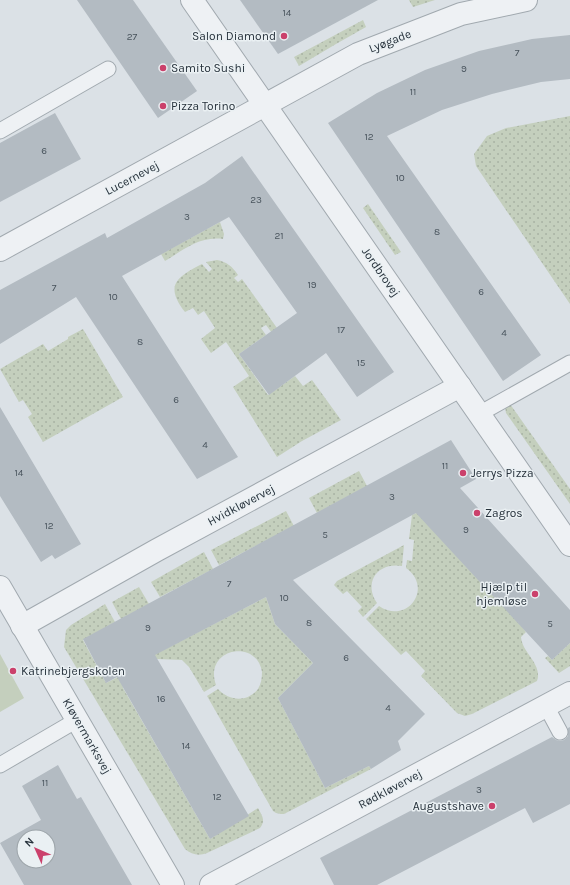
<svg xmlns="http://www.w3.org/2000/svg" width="570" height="885" font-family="Karla,sans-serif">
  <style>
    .grass { fill: url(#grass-dots) }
    .green { fill: #c4cfbd }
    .building { fill: #b3bbc2; fill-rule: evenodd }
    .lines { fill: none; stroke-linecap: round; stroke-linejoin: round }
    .service-casing { stroke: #a1a9af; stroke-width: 17 }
    .minor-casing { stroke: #a1a9af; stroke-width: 24 }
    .service { stroke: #eef1f4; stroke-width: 15 }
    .minor { stroke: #eef1f4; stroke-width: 22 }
    .poi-dot { fill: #cb406b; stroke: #eaf0f3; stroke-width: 1.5 }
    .labels { text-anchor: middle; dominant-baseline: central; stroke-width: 3; stroke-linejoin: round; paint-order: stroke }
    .number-label { font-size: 10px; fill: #49545d }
    .poi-label { font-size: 12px; fill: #26313b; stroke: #eaf0f3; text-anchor: start }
    .street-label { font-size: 12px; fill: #26313b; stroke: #eaf0f3 }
  </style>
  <defs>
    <pattern id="grass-dots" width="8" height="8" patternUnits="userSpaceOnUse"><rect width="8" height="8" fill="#c4cfbd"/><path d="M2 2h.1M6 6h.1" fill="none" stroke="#a8b2a3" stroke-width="1.8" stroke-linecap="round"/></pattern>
  </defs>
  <rect width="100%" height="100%" fill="#dbe1e6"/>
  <g class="grass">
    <path d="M409,0h26l-22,7z"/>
    <path d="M363,20l3,7 -30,17 -37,22 -5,-9z"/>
    <path d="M570,116v188l-94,-138 -2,-12 13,-18 19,-8z"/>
    <path d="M368,204l33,48 -6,3 -32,-47z"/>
    <path d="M220,222l4,12 -1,5c-23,-3 -38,10 -58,22l-4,-7z"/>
    <path d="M217,260c10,2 15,6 21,15l-4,3 4,4 4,-3 35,49 -5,5 -6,-8 -5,3 5,7 -27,19 29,41 27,-19 8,10 9,-6 29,40 -39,21 -25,16 -44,-70 16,-11 -23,-34 -15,11 -10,-14 14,-11 -11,-17 -6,4 -5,-7 -8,4c-21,-27 -8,-35 17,-48l7,8 3,-3 -6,-7z"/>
    <path d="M83,329l40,68 -80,45 -15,-25 4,-3 -9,-14 -4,2 -19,-33 43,-25 5,7 20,-12v-2z"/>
    <path d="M510,404l60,85v15l-64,-91 -1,-6z"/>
    <path d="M359,471l8,15 -50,27 -8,-15z"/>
    <path d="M424,509l102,123 -5,5c1,16 22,27 16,44l-65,33 -7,2 -8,-3 -36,-37 4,-5 -19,-20 -5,4 -35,-36 13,-13c28,19 55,-18 27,-38l1,-8 5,1 2,-21 -5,-1 3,-24z"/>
    <path d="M286,511l8,15 -75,39 -8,-15z"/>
    <path d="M404,545l-2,21c-24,-4 -39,16 -25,37l-14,14 -5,-6 4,-4 -15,-16 -4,3 -9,-9 3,-4z"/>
    <path d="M204,552l9,17 -53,28 -9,-15z"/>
    <path d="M139,587l10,17 -28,15 -9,-17z"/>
    <path d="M266,597l9,27 38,39 -35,35 47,90 44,-22 2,3 -87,45c-5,0 -7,0 -11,-3l-66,-115 11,-7c11,12 29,14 40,0 3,-5 4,-11 4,-17 -5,-34 -59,-24 -46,13l-12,7 -15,-25 -7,-7 -26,-1 -14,2z"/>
    <path d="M105,604l10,18 -32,18 23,43 16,-8 1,13 87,151 48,-31c4,8 8,12 2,20l-53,25c-8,3 -15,2 -22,-4l-121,-202 2,-17 5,-5z"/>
    <path d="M570,643v23l-11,7 -14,-15 3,-2 4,4z"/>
  </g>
  <path class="green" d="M0,654l24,44 -24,14z"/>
  <g class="building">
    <path d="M77,0h56l64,91 -39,27z"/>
    <path d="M240,0h138l-100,54z"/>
    <path d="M570,35v44l-29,3 -49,12 -50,16 -55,26 154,219 -38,26 -175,-258 49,-30 48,-23 54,-19 53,-12z"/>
    <path d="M55,113l26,46 -81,43v-59z"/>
    <path d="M242,156l152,216 -37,25 -31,-44 -57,42 -30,-41 58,-41 -68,-96 -107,59 116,181 -41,22 -121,-182 -76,47v-54l105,-57 2,5 98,-55z"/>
    <path d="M0,407l81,137 -26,15 -3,-4 -11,7 -41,-66z"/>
    <path d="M451,440l25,39 -16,9 110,122v33l-18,17 -136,-147 -123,67 132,134 -27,27 3,9 -30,19 -2,-3 -44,22 -47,-90 35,-35 -38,-39 -9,-27 -111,58 94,161 -39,23 -93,-162 -11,6 -23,-44z"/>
    <path d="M570,727v77l-37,19 -8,-15 -148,77h-43l-14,-27 232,-121 4,3 4,1 4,-1 4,-4v-8z"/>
    <path d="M58,765l19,34 4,-2 51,88h-108l-24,-42 41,-23 -19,-34zM24,837h24v24h-24z"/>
  </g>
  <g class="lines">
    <defs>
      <g id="service">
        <path d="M0,131l108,-62"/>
        <path d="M479,414l91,-51"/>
        <path d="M546,706l14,26"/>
        <path d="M0,765l77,-45"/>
      </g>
      <g id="minor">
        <path d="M192,0l378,545"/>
        <path d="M0,250l358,-196 103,-40 65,-14"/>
        <path d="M0,587l173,298"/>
        <path d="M22,626l135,-76 303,-164"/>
        <path d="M211,885l359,-192"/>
      </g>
    </defs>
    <use href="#service" class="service-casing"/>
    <use href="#minor" class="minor-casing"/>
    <use href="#service" class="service"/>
    <use href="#minor" class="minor"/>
  </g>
  <g class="poi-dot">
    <circle cx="284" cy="36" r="4"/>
    <circle cx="163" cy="68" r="4"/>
    <circle cx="163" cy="106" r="4"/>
    <circle cx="463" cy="473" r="4"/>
    <circle cx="477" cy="513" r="4"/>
    <circle cx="535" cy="594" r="4"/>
    <circle cx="13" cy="671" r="4"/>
    <circle cx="492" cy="806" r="4"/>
  </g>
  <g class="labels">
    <g class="number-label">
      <text x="287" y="13">14</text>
      <text x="132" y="37">27</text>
      <text x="517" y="53">7</text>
      <text x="464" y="69">9</text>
      <text x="413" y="92">11</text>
      <text x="369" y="137">12</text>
      <text x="44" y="151">6</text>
      <text x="400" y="178">10</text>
      <text x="256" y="200">23</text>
      <text x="187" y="217">3</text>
      <text x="437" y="232">8</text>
      <text x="279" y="236">21</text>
      <text x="312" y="285">19</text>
      <text x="54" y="288">7</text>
      <text x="481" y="292">6</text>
      <text x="113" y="297">10</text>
      <text x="341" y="330">17</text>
      <text x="504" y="333">4</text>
      <text x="140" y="342">8</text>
      <text x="361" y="363">15</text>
      <text x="176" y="400">6</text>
      <text x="205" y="445">4</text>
      <text x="445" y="466">11</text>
      <text x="19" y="473">14</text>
      <text x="392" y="497">3</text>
      <text x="49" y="526">12</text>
      <text x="466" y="530">9</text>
      <text x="325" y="535">5</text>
      <text x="229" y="584">7</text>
      <text x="284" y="598">10</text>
      <text x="309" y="623">8</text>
      <text x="550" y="624">5</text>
      <text x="148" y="628">9</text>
      <text x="346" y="658">6</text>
      <text x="161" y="699">16</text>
      <text x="388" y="708">4</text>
      <text x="186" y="746">14</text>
      <text x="45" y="783">11</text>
      <text x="479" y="790">3</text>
      <text x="217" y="797">12</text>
    </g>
    <g class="poi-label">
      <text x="276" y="36" text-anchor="end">Salon Diamond</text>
      <text x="171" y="68">Samito Sushi</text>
      <text x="171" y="106">Pizza Torino</text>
      <text x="471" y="473">Jerrys Pizza</text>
      <text x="485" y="513">Zagros</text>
      <text x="527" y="587" text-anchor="end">Hjælp til<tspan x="527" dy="14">hjemløse</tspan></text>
      <text x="21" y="671">Katrinebjergskolen</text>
      <text x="484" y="806" text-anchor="end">Augustshave</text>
    </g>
    <g class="street-label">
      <text transform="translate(390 41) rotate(-21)">Lyøgade</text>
      <text transform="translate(132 178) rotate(-28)">Lucernevej</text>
      <text transform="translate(381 272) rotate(55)">Jordbrovej</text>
      <text transform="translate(241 505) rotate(-28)">Hvidkløvervej</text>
      <text transform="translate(87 736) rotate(60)">Kløvermarksvej</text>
      <text transform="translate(390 789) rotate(-28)">Rødkløvervej</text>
    </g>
  </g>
  <g transform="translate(36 849) rotate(315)"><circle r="19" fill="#eaf0f3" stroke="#9ca4a9"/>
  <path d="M0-3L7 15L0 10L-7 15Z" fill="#cb406b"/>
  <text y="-6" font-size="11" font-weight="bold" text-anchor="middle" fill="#26313b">N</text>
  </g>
</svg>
